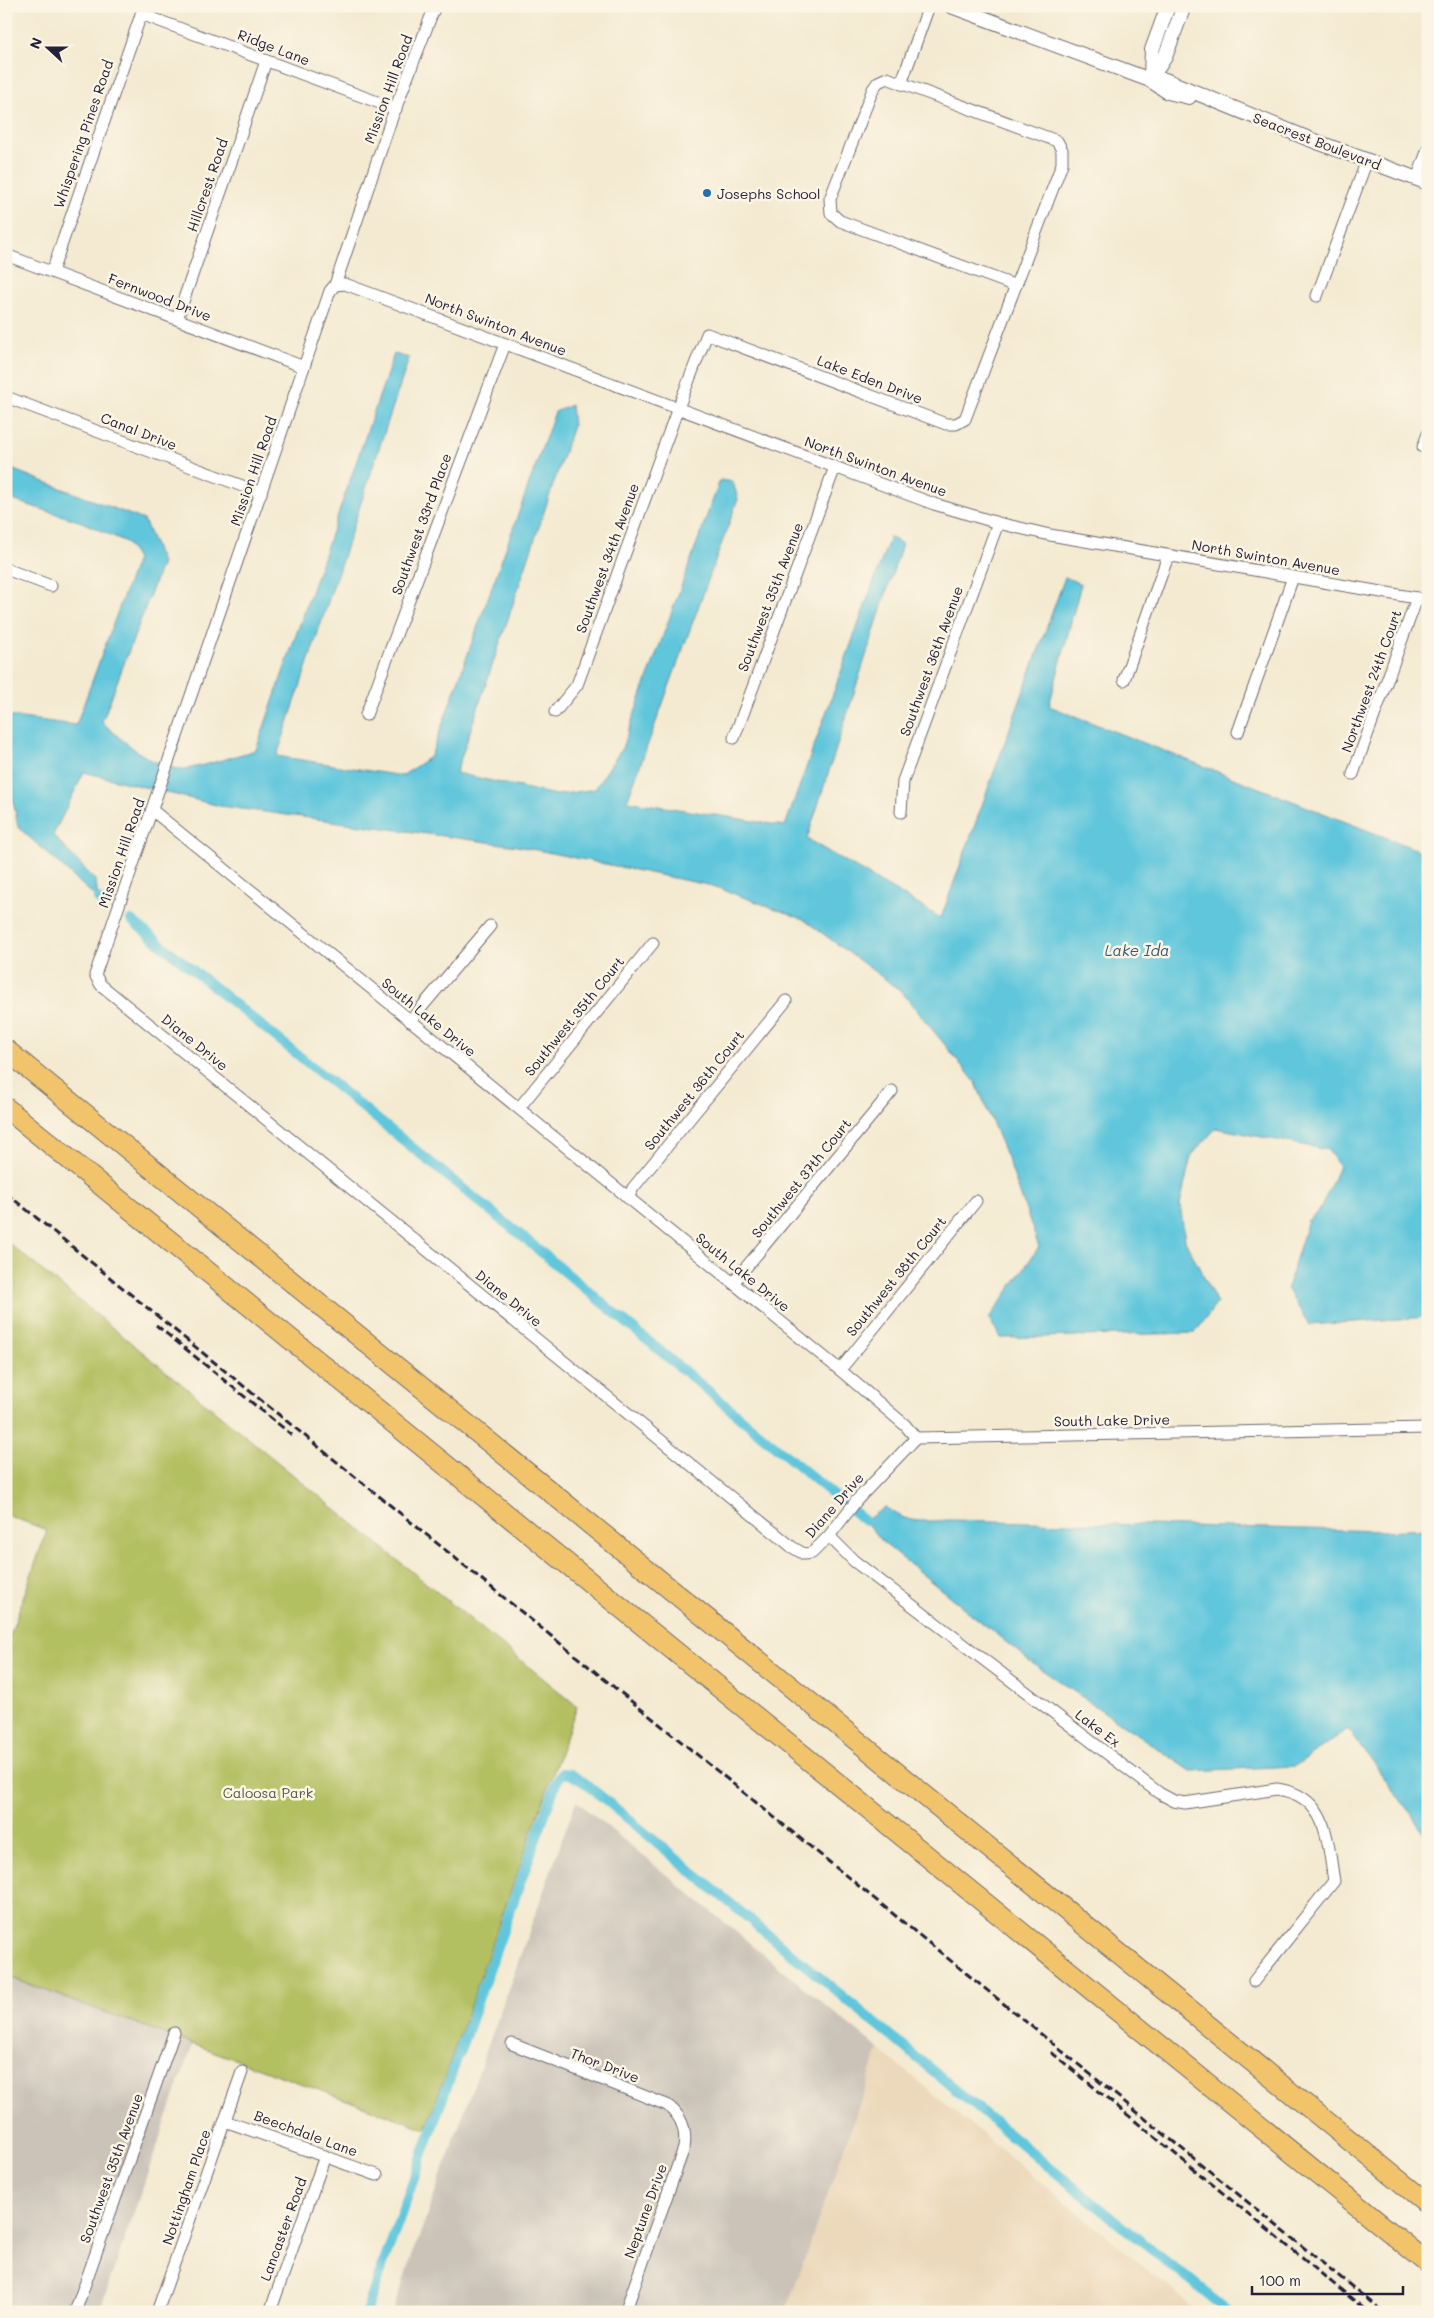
<svg xmlns="http://www.w3.org/2000/svg" width="1434" height="2318" font-family="Mali,sans-serif">
  <style>
    .built { fill: #ecd8ba }
    .industrial { fill: #cbc3b8 }
    .green { fill: #b3c062; stroke: #6a714e }
    .water { fill: #5fc6dc; stroke: #40748c }
    .lines { fill: none; stroke-linecap: round; stroke-linejoin: round }
    .canal { stroke: #5fc6dc; stroke-width: 10 }
    .minor-casing { stroke: #6c6870; stroke-width: 13 }
    .tertiary-casing { stroke: #6c6870; stroke-width: 16 }
    .motorway-casing { stroke: #6c6870; stroke-width: 22 }
    .minor { stroke: #fff; stroke-width: 11 }
    .tertiary { stroke: #fff; stroke-width: 14 }
    .motorway { stroke: #f1c36a; stroke-width: 20 }
    .rail { stroke: #22223b; stroke-width: 3; stroke-dasharray: 8 4; stroke-linecap: butt }
    .poi-dot { fill: #1f6fb2; stroke: #fcf5e5; stroke-width: 2 }
    .labels { text-anchor: middle; dominant-baseline: central; stroke-width: 5; stroke-linejoin: round; paint-order: stroke }
    .street-label { font-size: 14px; fill: #22223b; stroke: #fcf5e5 }
    .poi-label { font-size: 14px; fill: #22223b; stroke: #fcf5e5; text-anchor: start }
    .park-label { font-size: 14px; fill: #555949; stroke: #fcf5e5 }
    .water-label { font-size: 15px; font-style: italic; fill: #375b73; stroke: #fcf5e5 }
  </style>
  <rect width="100%" height="100%" fill="#fcf5e5"/>
  <filter id="ink" filterUnits="userSpaceOnUse"><feTurbulence type="fractalNoise" baseFrequency=".02" numOctaves="2"/><feDisplacementMap in="SourceGraphic" scale="10" xChannelSelector="R" yChannelSelector="G"/><feConvolveMatrix kernelMatrix="1 2 1 2 8 2 1 2 1" color-interpolation-filters="sRGB"/></filter>
  <filter id="wash" filterUnits="userSpaceOnUse"><feTurbulence type="fractalNoise" baseFrequency=".0096" numOctaves="4" result="noise"/><feDisplacementMap in="SourceGraphic" scale="20" xChannelSelector="R" yChannelSelector="G"/><feGaussianBlur stdDeviation="1.12" result="paint"/><feColorMatrix in="noise" values="0 0 0 0 0 0 0 0 0 0 0 0 0 0 0 0 0 1.4 0 .05"/><feComposite in="paint" operator="in"/></filter>
  <g filter="url(#wash)">
    <rect width="100%" height="100%" fill="#f4ead1"/>
    <path class="built" d="M879,2049l320,263h-413z"/>
    <g class="industrial">
      <path d="M576,1801l303,248 -93,263h-394z"/>
      <path d="M6,1976l187,68 -94,268h-93z"/>
    </g>
    <path class="green" d="M6,1241l571,465 -151,423 -420,-153v-329l41,-117 -41,-15z"/>
    <g class="water">
      <path d="M394,354l15,4 -132,398 125,20 29,-20 124,-344 16,-7 2,21 -117,347 100,22 39,-6 27,-41 98,-268 13,2 5,17 -111,302 158,25 105,-289 12,7 -95,295 134,79 124,-341 16,7 -32,122 379,148v463l-119,8 -22,-37 21,-68 12,-10 19,-44 -11,-16 -112,-22 -25,28 -11,48 5,36 32,63 -22,30 -194,5 -12,-19 50,-72 -29,-82 -34,-82 -75,-92 -98,-72 -90,-33 -196,-40 -297,-40 -136,-34 -31,63 43,46 2,18 -80,-72 -4,-23 -8,-19v-69l70,9 61,-166 -11,-17 -44,-20 -76,-24v-31l138,53 18,43 -60,159c21,19 49,45 79,47 12,1 60,-15 75,-19z"/>
      <path d="M885,1507c23,18 39,14 67,13l431,11 45,-2v308l-80,-108 -53,37 -104,5 -159,-108 -151,-122 -16,-20z"/>
    </g>
    <g class="lines">
      <g class="canal">
        <path d="M98,899l6,4"/>
        <path d="M131,920l392,317 342,284"/>
        <path d="M366,2312l190,-529 6,-10 8,1 15,9 464,384 180,145"/>
      </g>
    </g>
  </g>
  <g filter="url(#ink)">
    <g class="lines">
      <defs>
        <g id="minor">
          <path d="M435,6l-44,114 -56,165 -5,6 -235,684 6,10 691,562 12,7 8,-1 17,-17 28,-36 59,-62"/>
          <path d="M141,14l255,95"/>
          <path d="M901,84l28,-78"/>
          <path d="M1417,179l11,-30"/>
          <path d="M6,255l298,112"/>
          <path d="M52,272l92,-266"/>
          <path d="M335,285l10,-1 589,220 64,19 52,12 378,65"/>
          <path d="M1317,296l50,-136"/>
          <path d="M177,319l89,-258"/>
          <path d="M6,397l255,96"/>
          <path d="M1423,447l5,-13"/>
          <path d="M6,569l45,17"/>
          <path d="M1124,680l44,-124"/>
          <path d="M555,712l22,-27 101,-277 29,-74 239,90h10l9,-5 97,-255v-14l-5,-9 -170,-63 -9,4 -5,7 -43,110 1,14 9,8 176,65"/>
          <path d="M366,715l139,-371"/>
          <path d="M1238,732l55,-155"/>
          <path d="M734,738l101,-271"/>
          <path d="M1353,774l64,-176"/>
          <path d="M152,810l688,560 65,55 11,13 512,-10"/>
          <path d="M901,812l2,-31 95,-258"/>
          <path d="M410,1021l80,-95"/>
          <path d="M519,1108l134,-165"/>
          <path d="M628,1198l5,-10 153,-187"/>
          <path d="M733,1283l159,-192"/>
          <path d="M840,1370l136,-169"/>
          <path d="M829,1536l25,25 305,232 15,8 11,2 92,-14c51,7 50,51 57,92l-80,100"/>
          <path d="M512,2044l155,61c15,11 20,25 17,43l-59,164"/>
          <path d="M225,2121l152,54"/>
          <path d="M75,2312l99,-279"/>
          <path d="M157,2312l85,-240"/>
          <path d="M270,2312l55,-156"/>
        </g>
        <g id="tertiary">
          <path d="M951,6l199,74 18,12 21,5"/>
          <path d="M1151,77l1,-27 16,-44"/>
          <path d="M1150,80h15l144,59 119,44"/>
          <path d="M1150,80l15,-23 19,-51"/>
        </g>
        <g id="motorway">
          <path d="M6,1050l1422,1154"/>
          <path d="M6,1108l1422,1155"/>
        </g>
      </defs>
      <use href="#minor" class="minor-casing"/>
      <use href="#tertiary" class="tertiary-casing"/>
      <use href="#motorway" class="motorway-casing"/>
      <use href="#minor" class="minor"/>
      <use href="#tertiary" class="tertiary"/>
      <use href="#motorway" class="motorway"/>
      <g class="rail">
        <path d="M6,1193l1377,1119"/>
        <path d="M156,1325l136,110"/>
        <path d="M1051,2052l317,260"/>
      </g>
    </g>
  </g>
  <circle class="poi-dot" cx="707" cy="193" r="5"/>
  <g class="labels">
    <g class="street-label">
      <text transform="translate(274 47) rotate(21)">Ridge Lane</text>
      <text transform="translate(388 89) rotate(-70)">Mission Hill Road</text>
      <text transform="translate(83 134) rotate(-71)">Whispering Pines Road</text>
      <text transform="translate(1317 141) rotate(21)">Seacrest Boulevard</text>
      <text transform="translate(207 185) rotate(-71)">Hillcrest Road</text>
      <text transform="translate(160 297) rotate(21)">Fernwood Drive</text>
      <text transform="translate(496 324) rotate(21)">North Swinton Avenue</text>
      <text transform="translate(870 379) rotate(21)">Lake Eden Drive</text>
      <text transform="translate(139 431) rotate(21)">Canal Drive</text>
      <text transform="translate(876 466) rotate(20)">North Swinton Avenue</text>
      <text transform="translate(253 471) rotate(-71)">Mission Hill Road</text>
      <text transform="translate(421 524) rotate(-70)">Southwest 33rd Place</text>
      <text transform="translate(1266 557) rotate(10)">North Swinton Avenue</text>
      <text transform="translate(607 558) rotate(-70)">Southwest 34th Avenue</text>
      <text transform="translate(770 597) rotate(-69)">Southwest 35th Avenue</text>
      <text transform="translate(931 661) rotate(-70)">Southwest 36th Avenue</text>
      <text transform="translate(1371 681) rotate(-70)">Northwest 24th Court</text>
      <text transform="translate(121 853) rotate(-71)">Mission Hill Road</text>
      <text transform="translate(574 1016) rotate(-51)">Southwest 35th Court</text>
      <text transform="translate(429 1017) rotate(39)">South Lake Drive</text>
      <text transform="translate(195 1042) rotate(39)">Diane Drive</text>
      <text transform="translate(694 1090) rotate(-51)">Southwest 36th Court</text>
      <text transform="translate(801 1178) rotate(-51)">Southwest 37th Court</text>
      <text transform="translate(743 1272) rotate(39)">South Lake Drive</text>
      <text transform="translate(896 1276) rotate(-51)">Southwest 38th Court</text>
      <text transform="translate(509 1298) rotate(39)">Diane Drive</text>
      <text transform="translate(1112 1420) rotate(-1)">South Lake Drive</text>
      <text transform="translate(834 1505) rotate(-49)">Diane Drive</text>
      <text transform="translate(1098 1728) rotate(37)">Lake Ex</text>
      <text transform="translate(605 2065) rotate(21)">Thor Drive</text>
      <text transform="translate(306 2133) rotate(20)">Beechdale Lane</text>
      <text transform="translate(111 2168) rotate(-70)">Southwest 35th Avenue</text>
      <text transform="translate(186 2187) rotate(-71)">Nottingham Place</text>
      <text transform="translate(645 2211) rotate(-70)">Neptune Drive</text>
      <text transform="translate(283 2229) rotate(-70)">Lancaster Road</text>
    </g>
    <g class="poi-label">
      <text x="717" y="193">Josephs School</text>
    </g>
    <g class="park-label">
      <text x="268" y="1792">Caloosa Park</text>
    </g>
    <g class="water-label">
      <text x="1137" y="950">Lake Ida</text>
    </g>
  </g>
  <rect width="1434" height="2318" fill="none" stroke="#fcf5e5" stroke-width="25"/>
  <g transform="translate(48 48) rotate(291)" stroke="#fcf5e5" stroke-width="4" paint-order="stroke">
  <path d="M0-4L9 19L0 12L-9 19Z" fill="#22223b"/>
  <text y="-8" font-size="14" font-weight="bold" text-anchor="middle" fill="#22223b">N</text>
  </g>
  <path d="M1252 2286v8h151v-8" fill="none" stroke="#22223b" stroke-width="2.5"/>
  <text x="1259" y="2286" font-size="15" fill="#22223b" stroke="#fcf5e5" stroke-width="4" paint-order="stroke">100 m</text>
</svg>
